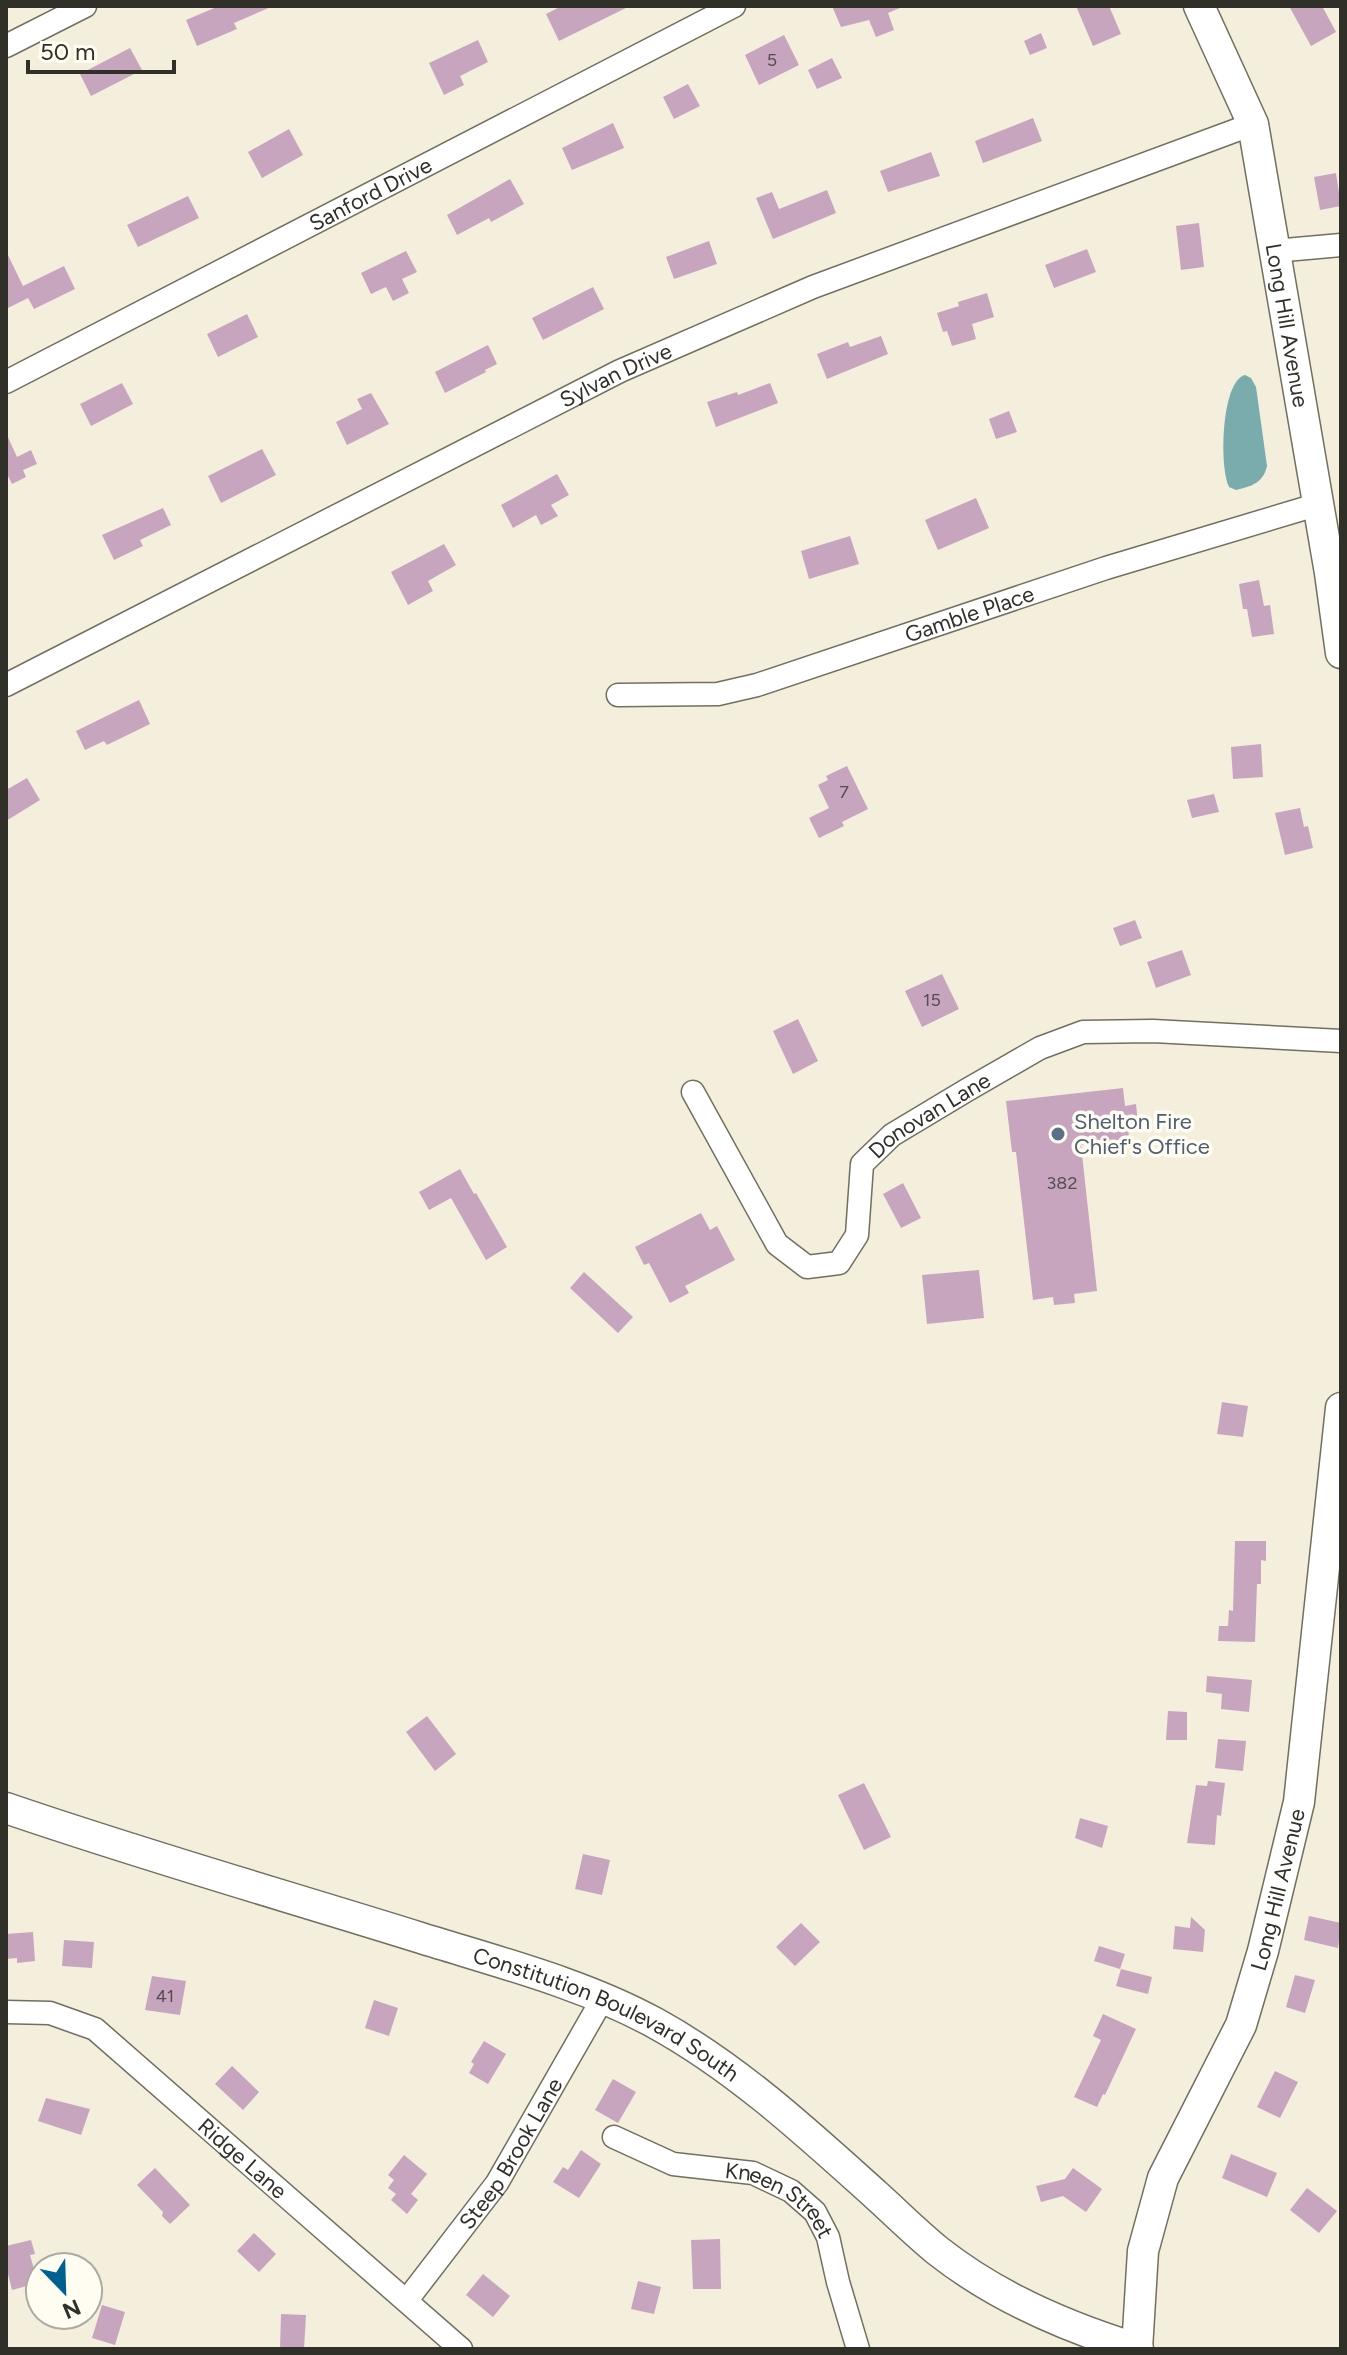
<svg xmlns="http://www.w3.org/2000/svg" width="1347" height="2355" font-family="Figtree,sans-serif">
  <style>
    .water { fill: #7aabad }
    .building { fill: #c7a5bf }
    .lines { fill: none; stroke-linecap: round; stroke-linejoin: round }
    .street-casing { stroke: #726f5e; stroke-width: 25 }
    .secondary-casing { stroke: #726f5e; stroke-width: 33 }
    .street { stroke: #fff; stroke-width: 22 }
    .secondary { stroke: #fff; stroke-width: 30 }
    .service-dot { fill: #5c6f8a; stroke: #fffcf1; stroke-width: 3 }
    .labels { text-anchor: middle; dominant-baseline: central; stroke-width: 7; stroke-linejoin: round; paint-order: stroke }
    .number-label { font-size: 18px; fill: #564d4e }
    .street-label { font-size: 22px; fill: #313028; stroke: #fffcf1 }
    .service-label { font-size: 22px; fill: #4e5e75; stroke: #fffcf1; text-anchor: start }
  </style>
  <rect width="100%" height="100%" fill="#f3efdc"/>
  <path class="water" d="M1245,375l6,3 5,9 11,79c-4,17 -15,20 -31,24l-7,-3c-10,-19 -8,-106 16,-112z"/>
  <g class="building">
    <path d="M219,6h54l-39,17 3,6 -40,17 -11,-26z"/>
    <path d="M562,6h68l-71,35 -13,-27z"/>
    <path d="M832,6h70v1l-14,6 6,17 -18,7 -7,-17 -28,7z"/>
    <path d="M1076,6h33l12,28 -28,12z"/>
    <path d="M1289,6h33l14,26 -25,14z"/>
    <path d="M1041,33l6,15 -17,7 -6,-14z"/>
    <path d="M784,35l15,30 -40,20 -14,-30z"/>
    <path d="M478,40l10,22 -28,14 4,9 -20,10 -15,-32z"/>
    <path d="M130,48l12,22 -51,26 -11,-22z"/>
    <path d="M832,58l10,20 -25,11 -9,-19z"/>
    <path d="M688,84l12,22 -26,13 -11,-22z"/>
    <path d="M1033,118l9,23 -59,22 -8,-22z"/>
    <path d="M613,123l11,25 -52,22 -10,-22z"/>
    <path d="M289,129l14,26 -41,23 -14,-26z"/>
    <path d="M931,152l9,24 -52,16 -8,-21z"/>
    <path d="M1336,173l5,33 -21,4 -6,-33z"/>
    <path d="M510,179l14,25 -33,18 -2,-4 -32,17 -10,-20z"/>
    <path d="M827,190l9,23 -63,26 -17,-41 16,-6 7,17z"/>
    <path d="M188,196l11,22 -61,29 -11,-22z"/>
    <path d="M1199,223l5,44 -23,3 -5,-44z"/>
    <path d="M709,241l8,23 -43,15 -8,-22z"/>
    <path d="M1087,249l9,23 -42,16 -9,-23z"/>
    <path d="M6,251l17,35 41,-20 11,23 -41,20 -6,-11 -22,11z"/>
    <path d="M406,251l11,21 -15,7 7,14 -16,8 -7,-14 -15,7 -10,-21z"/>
    <path d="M593,287l11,22 -61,31 -11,-22z"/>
    <path d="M987,293l7,24 -22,7 4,15 -24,7 -5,-15 -4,1 -6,-19 22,-7 -1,-4z"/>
    <path d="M247,314l11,23 -40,20 -11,-23z"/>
    <path d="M881,336l7,18 -61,25 -10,-25 31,-12 2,5z"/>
    <path d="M488,345l9,19 -12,6 1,2 -41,21 -10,-21z"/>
    <path d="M122,383l11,21 -42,22 -11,-22z"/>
    <path d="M770,383l8,20 -62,24 -9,-25 30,-10 1,3z"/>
    <path d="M371,393l18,31 -42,21 -11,-23 26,-13 -5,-10z"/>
    <path d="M1009,411l8,21 -21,7 -7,-20z"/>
    <path d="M6,433l11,24 14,-7 6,14 -14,6 3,7 -14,7 -4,-8 -2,2z"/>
    <path d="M262,449l14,26 -55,28 -13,-27z"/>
    <path d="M557,474l12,21 -18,10 7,11 -17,9 -5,-10 -23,13 -12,-23z"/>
    <path d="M976,498l13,30 -51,22 -13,-30z"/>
    <path d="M163,508l8,17 -31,15 3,6 -29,14 -12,-25z"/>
    <path d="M850,536l9,28 -50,15 -8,-28z"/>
    <path d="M444,544l12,21 -28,16 5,10 -25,14 -17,-33z"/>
    <path d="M1259,580l5,26 6,-1 4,29 -22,3 -5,-28h-4l-4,-25z"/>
    <path d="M139,700l11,24 -43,21 -3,-4 -19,9 -9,-19z"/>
    <path d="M1261,744l2,33 -30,2 -2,-32z"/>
    <path d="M847,766l21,43 -26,13 2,4 -25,12 -10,-20 20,-10 -11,-23 10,-5 -2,-4z"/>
    <path d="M27,778l13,22 -34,21v-31z"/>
    <path d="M1214,794l5,18 -27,6 -5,-18z"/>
    <path d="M1300,808l4,19 4,-1 5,22 -28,7 -10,-42z"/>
    <path d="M1135,920l7,18 -22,8 -7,-18z"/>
    <path d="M1182,950l9,25 -35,13 -9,-26z"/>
    <path d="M942,974l17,35 -37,18 -17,-36z"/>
    <path d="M798,1019l20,42 -25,13 -20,-43z"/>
    <path d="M1123,1088l2,18 11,-2 2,20 -10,2 1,13 -48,6 16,146 -23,3 1,9 -21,2 -1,-8 -20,3 -17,-148h-4l-6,-51z"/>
    <path d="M460,1169l14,25 2,-1 31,54 -21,13 -35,-62 -22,12 -10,-18z"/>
    <path d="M903,1183l18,35 -20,10 -18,-34z"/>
    <path d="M701,1213l9,17 7,-4 18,34 -50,26 4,7 -19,10 -21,-40 -5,2 -9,-18z"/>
    <path d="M979,1270l5,48 -57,6 -5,-49z"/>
    <path d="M584,1272l49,45 -15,16 -48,-45z"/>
    <path d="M1222,1402l26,4 -5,31 -26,-3z"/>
    <path d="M1235,1541h31v20l-5,-1v24h-4l-2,58 -37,-1 1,-15h9l1,-16 4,1z"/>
    <path d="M1207,1676l45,4 -3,32 -28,-3 1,-15 -16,-2z"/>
    <path d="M1168,1711l19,1v28h-21z"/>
    <path d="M427,1716l29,38 -21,17 -29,-39z"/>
    <path d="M1218,1739l28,2 -3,30 -28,-3z"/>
    <path d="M1208,1781l17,2 -4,33 -4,-1 -2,30 -28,-2 9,-58 11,1z"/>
    <path d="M864,1783l27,54 -27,13 -26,-55z"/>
    <path d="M1080,1818l28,8 -6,22 -27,-10z"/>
    <path d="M583,1854l27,6 -8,35 -27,-6z"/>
    <path d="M1309,1916l32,7 -3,25 -34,-8z"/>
    <path d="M1191,1917l14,13 -2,22 -30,-3 2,-23 15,2z"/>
    <path d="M801,1923l19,19 -25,24 -19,-19z"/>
    <path d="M33,1932l2,29 -18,2v-5l-11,1v-25z"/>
    <path d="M64,1940l30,2 -2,26 -30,-2z"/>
    <path d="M1099,1946l26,8 -5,15 -26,-8z"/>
    <path d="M1121,1969l31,8 -4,17 -32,-8z"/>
    <path d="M1295,1975l20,5 -10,33 -19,-6z"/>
    <path d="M152,1976l34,5 -6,34 -35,-5z"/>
    <path d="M374,2000l24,8 -9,28 -24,-8z"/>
    <path d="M1103,2014l33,15 -31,66 -2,-1 -6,13 -23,-10 27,-57 -8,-4z"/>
    <path d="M484,2041l22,13 -18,30 -19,-11 5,-9 -3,-2z"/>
    <path d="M232,2066l27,26 -16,18 -28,-26z"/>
    <path d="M1275,2071l23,11 -18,36 -23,-11z"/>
    <path d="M613,2079l23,13 -18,31 -23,-13z"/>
    <path d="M46,2098l44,11 -9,26 -43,-14z"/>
    <path d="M581,2150l20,14 -22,34 -26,-16 10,-15 5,3z"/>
    <path d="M1231,2154l46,19 -10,24 -45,-19z"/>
    <path d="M404,2155l23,19 -16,20 7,6 -11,14 -16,-14 5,-6 -8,-6 6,-8 -6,-5z"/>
    <path d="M155,2168l35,37 -20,19 -8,-8 1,-4 -26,-27z"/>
    <path d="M1073,2168l29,21 -16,23 -23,-16 -22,6 -5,-16 29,-7z"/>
    <path d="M1307,2188l30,23 -18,22 -29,-23z"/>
    <path d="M254,2233l22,21 -17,18 -22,-21z"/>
    <path d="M720,2239l1,50h-28l-2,-49z"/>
    <path d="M31,2240l4,14 -5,1 8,28 -26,7 -6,-24v-20z"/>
    <path d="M483,2274l27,22 -17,21 -27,-22z"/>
    <path d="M638,2281l23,6 -7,27 -23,-5z"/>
    <path d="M102,2305l23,7 -10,33 -23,-7z"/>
    <path d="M281,2314l25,1 -2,34h-24z"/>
  </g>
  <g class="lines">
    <defs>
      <g id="street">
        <path d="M6,46l79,-40"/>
        <path d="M1274,251l67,-6"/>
        <path id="s1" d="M6,382l728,-376"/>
        <path id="s2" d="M6,685l614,-314 193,-84 440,-163"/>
        <path id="s3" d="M618,695l100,-1 39,-9 349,-117 210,-63"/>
        <path id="s4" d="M693,1092l84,152 30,23 32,-4 18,-28 5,-71 30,-29 75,-45 73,-42 43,-16 70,-1 188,10"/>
        <path id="s5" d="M6,2012l44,1 45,16 366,320"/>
        <path id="s6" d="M614,2137l59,27 80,9 38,18 24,21 13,25 10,45 20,67"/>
        <path id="s7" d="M407,2300l90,-117 106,-185"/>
      </g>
      <g id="secondary">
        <path id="s8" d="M1199,6l54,118 77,449 11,80"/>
        <path id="s9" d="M6,1808c137,47 277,87 415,130 77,24 163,46 234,85 82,45 152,110 221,172 21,19 41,39 62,56 57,45 131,77 200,98"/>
        <path id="s10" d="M1137,2349l6,-98 20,-73 78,-153 22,-74 36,-149 42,-394"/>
      </g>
    </defs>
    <use href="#street" class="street-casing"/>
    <use href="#secondary" class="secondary-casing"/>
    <use href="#street" class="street"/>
    <use href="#secondary" class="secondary"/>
  </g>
  <circle class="service-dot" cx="1058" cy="1134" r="8"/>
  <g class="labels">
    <g class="number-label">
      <text x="772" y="60">5</text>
      <text x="844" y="792">7</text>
      <text x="932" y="1000">15</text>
      <text x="1062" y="1183">382</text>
      <text x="165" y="1996">41</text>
    </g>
    <g class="street-label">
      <text stroke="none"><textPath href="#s1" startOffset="410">Sanford Drive</textPath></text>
      <text stroke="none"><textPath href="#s8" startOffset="334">Long Hill Avenue</textPath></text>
      <text stroke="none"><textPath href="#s2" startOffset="684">Sylvan Drive</textPath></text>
      <text stroke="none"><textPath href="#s3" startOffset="364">Gamble Place</textPath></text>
      <text stroke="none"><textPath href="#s4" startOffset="432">Donovan Lane</textPath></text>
      <text stroke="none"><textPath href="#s10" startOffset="486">Long Hill Avenue</textPath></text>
      <text stroke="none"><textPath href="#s9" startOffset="636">Constitution Boulevard South</textPath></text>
      <text stroke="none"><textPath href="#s7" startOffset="180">Steep Brook Lane</textPath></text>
      <text stroke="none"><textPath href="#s5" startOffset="288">Ridge Lane</textPath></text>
      <text stroke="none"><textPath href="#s6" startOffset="182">Kneen Street</textPath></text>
    </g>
    <g class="service-label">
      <text x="1074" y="1121">Shelton Fire<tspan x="1074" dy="25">Chief's Office</tspan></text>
    </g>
  </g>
  <rect width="1347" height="2355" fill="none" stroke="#313028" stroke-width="16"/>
  <g transform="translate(64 2291) rotate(157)"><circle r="38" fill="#fffcf1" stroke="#adaaa1" stroke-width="2"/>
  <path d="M0-6L14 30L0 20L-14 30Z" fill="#006190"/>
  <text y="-12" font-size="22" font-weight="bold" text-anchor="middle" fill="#313028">N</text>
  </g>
  <path d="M28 60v12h146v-12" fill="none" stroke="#313028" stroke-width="4"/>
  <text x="40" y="60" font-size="24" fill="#313028" stroke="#fffcf1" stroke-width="6" paint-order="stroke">50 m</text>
</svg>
